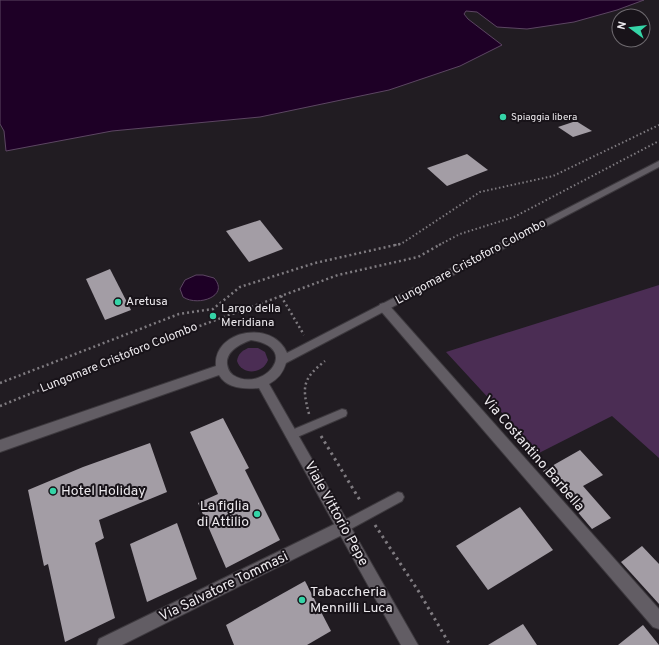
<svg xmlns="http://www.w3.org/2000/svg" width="659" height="645" font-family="Overpass,sans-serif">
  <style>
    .green { fill: #4b2d54 }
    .water { fill: #1e0026; stroke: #5c4662 }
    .building { fill: #a39da5 }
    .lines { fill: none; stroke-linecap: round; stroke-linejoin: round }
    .service-casing { stroke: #3d393e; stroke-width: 2 }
    .minor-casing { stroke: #3d393e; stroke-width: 2 }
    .tertiary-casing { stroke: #3d393e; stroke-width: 2 }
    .path-far2 { stroke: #7f7b80; stroke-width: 2; stroke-dasharray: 1.5 2.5; stroke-linecap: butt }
    .path-far1 { stroke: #7f7b80; stroke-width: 2.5; stroke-dasharray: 2 3; stroke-linecap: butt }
    .path { stroke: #7f7b80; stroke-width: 3; stroke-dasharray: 2.5 4; stroke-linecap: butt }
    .service { fill: #625d64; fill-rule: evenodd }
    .minor { fill: #625d64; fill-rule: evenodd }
    .tertiary { fill: #625d64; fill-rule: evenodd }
    .poi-dot { fill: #35d4a7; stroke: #181319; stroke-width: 1.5 }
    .labels { text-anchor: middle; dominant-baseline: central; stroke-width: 4; stroke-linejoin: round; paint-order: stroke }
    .far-poi-label { font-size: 10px; fill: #edeaee; stroke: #181319; text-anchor: start }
    .street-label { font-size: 12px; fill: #edeaee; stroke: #181319 }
    .poi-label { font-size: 12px; fill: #edeaee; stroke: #181319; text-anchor: start }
    .near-street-label { font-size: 14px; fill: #edeaee; stroke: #181319 }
    .near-poi-label { font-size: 14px; fill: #edeaee; stroke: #181319; text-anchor: start }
  </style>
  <rect width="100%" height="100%" fill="#211c22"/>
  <g class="green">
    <path d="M659,285v173l-47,-42 -73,37 -93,-101z"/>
    <path d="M248,348h10l7,4 3,8c-5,14 -26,16 -31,1 1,-7 5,-10 11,-13z"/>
  </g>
  <g class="water">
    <path d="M0,0h644l-27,10 -43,12 -47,7 -30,-2 -20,-15 -11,-1 -2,3 4,5 34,26 -42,21 -71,24 -129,27 -148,14 -106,20 -2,-20 -4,-7z"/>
    <path d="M196,275h7l11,3c16,18 -16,29 -31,19l-3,-8 5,-9z"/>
  </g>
  <g class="building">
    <path d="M576,121l16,10 -19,6 -15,-10z"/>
    <path d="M467,154l21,16 -41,16 -20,-18z"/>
    <path d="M260,220l23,29 -34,13 -23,-31z"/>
    <path d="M110,269l21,41 -26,10 -19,-41z"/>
    <path d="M223,418l26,50 -4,2 35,70 -54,28 -28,-65 20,-9 -28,-62z"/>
    <path d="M150,443l17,49 -68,28 5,18 -9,5 20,75 -50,24 -17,-78 -4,2 -16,-76 55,-23z"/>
    <path d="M580,450l23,25 -20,11 28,32 -19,11 -49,-58z"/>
    <path d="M520,507l33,43 -65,40 -32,-44z"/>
    <path d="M177,523l20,56 -50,23 -17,-58z"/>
    <path d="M642,546l17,18v40l-38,-42z"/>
    <path d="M305,581l26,50 -24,14h-73l-8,-20z"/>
    <path d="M523,624l14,21h-49z"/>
    <path d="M643,625l16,20h-41z"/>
  </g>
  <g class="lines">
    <defs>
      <g id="service">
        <path d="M342,409l4,1 1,3 -1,3 -51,22 -4,1 -4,-1 -1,-3 1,-3z"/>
        <path d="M398,492l4,1 2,4 -2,4 -55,30 -4,2 -4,-2 -2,-4 2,-4z"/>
      </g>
      <g id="minor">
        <path d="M384,303l4,1 271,305v20l-6,-2 -273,-317 -1,-3 1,-3z"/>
        <path d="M343,520l5,2 2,5 -2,5 -226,113h-25l2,-6z"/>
      </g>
      <path id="tertiary" d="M659,161v6l-373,196c-3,10 -8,16 -17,21l149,261h-17l-142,-257c-15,1 -32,1 -40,-13l-219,77v-12l216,-74c-3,-36 57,-47 71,-13zM251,340c52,8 11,54 -18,35 -4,-3 -5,-6 -6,-11 -1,-13 13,-20 24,-24z"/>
    </defs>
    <use href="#service" class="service-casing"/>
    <use href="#minor" class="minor-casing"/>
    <use href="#tertiary" class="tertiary-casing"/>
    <g class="path-far2">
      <path d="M395,245l6,-1 79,-52 73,-16 106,-51"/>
      <path d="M439,245l21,-11 54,-17 145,-76"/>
    </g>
    <g class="path-far1">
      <path d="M281,296l23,39"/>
      <path d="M0,383l179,-69 34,-5 27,-22 75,-24 85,-19"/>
      <path d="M0,406l186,-75 152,-56 80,-18 23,-13"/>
      <path d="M309,414c-7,-27 -7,-35 16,-53"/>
    </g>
    <g class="path">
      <path d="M321,436l40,66"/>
      <path d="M375,525l44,67 31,53"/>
    </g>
    <use href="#service" class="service"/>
    <use href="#minor" class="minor"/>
    <use href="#tertiary" class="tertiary"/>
  </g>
  <g class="poi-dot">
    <circle cx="503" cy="117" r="4"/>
    <circle cx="118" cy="302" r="4"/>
    <circle cx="213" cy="316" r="4"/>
    <circle cx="53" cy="491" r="4"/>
    <circle cx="257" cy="514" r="4"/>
    <circle cx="302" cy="600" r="4"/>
  </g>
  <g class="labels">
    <g class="far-poi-label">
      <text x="511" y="117">Spiaggia libera</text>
    </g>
    <g class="street-label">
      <text transform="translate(471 262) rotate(-28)">Lungomare Cristoforo Colombo</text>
      <text transform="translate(119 358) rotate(-22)">Lungomare Cristoforo Colombo</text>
    </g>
    <g class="poi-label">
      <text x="126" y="302">Aretusa</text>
      <text x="221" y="309">Largo della<tspan x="221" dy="14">Meridiana</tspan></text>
    </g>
    <g class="near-street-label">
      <text transform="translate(533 454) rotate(49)">Via Costantino Barbella</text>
      <text transform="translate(336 514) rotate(61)">Viale Vittorio Pepe</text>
      <text transform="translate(224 587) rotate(-26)">Via Salvatore Tommasi</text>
    </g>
    <g class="near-poi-label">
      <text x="61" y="491">Hotel Holiday</text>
      <text x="249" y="506" text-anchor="end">La figlia<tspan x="249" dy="16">di Attilio</tspan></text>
      <text x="310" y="592">Tabaccheria<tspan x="310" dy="16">Mennilli Luca</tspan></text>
    </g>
  </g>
  <g transform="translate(631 28) rotate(285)"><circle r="19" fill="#181319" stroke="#6d696e"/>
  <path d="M0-3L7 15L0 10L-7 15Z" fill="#35d4a7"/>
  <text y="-6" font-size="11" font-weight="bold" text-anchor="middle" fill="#edeaee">N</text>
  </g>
</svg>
